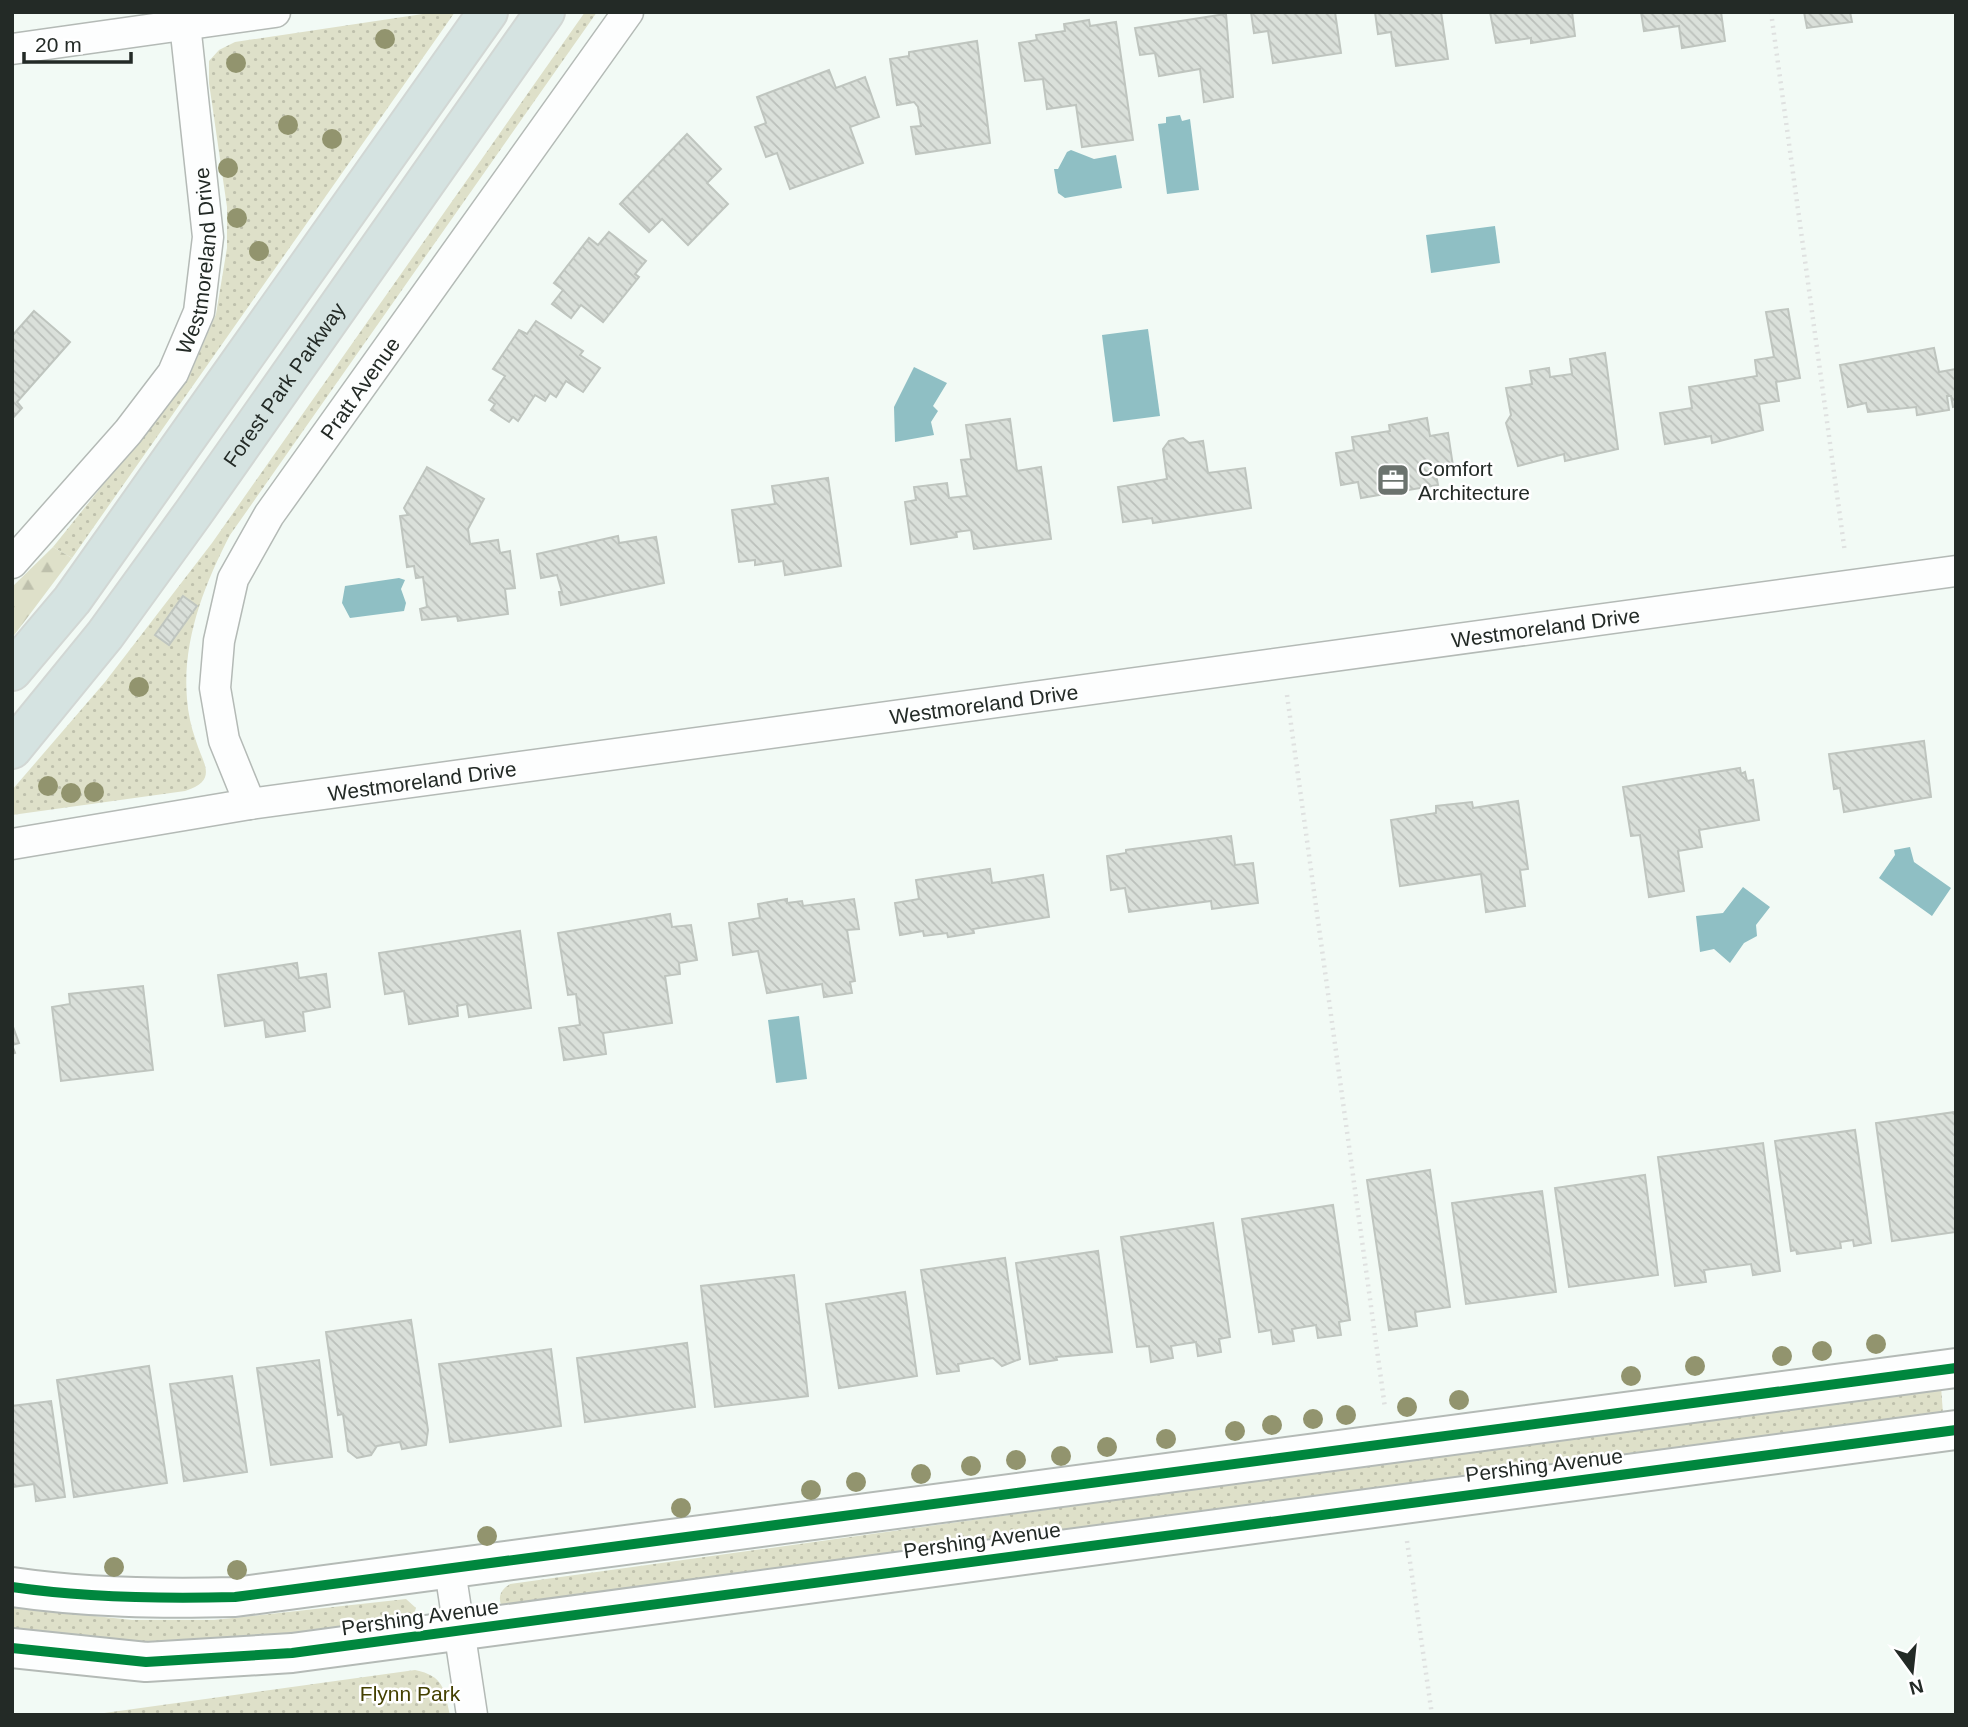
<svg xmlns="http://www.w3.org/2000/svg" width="1968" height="1727" font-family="Arial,sans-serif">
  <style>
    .grass { fill: url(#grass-dots) }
    .forest { fill: url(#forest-firs) }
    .water { fill: #8fbfc4 }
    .building { fill: url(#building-back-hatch); stroke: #bfc5bf; stroke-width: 2 }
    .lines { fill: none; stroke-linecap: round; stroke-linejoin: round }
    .minor-casing { stroke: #b4bab6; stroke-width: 33 }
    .tertiary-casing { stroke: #b4bab6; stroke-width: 42 }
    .motorway-casing { stroke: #d2d7d4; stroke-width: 42 }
    .path { stroke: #dfe1e0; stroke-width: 4.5; stroke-dasharray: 2 5; stroke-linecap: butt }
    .minor { stroke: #fdfefe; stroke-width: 30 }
    .tertiary { stroke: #fdfefe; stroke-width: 38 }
    .motorway { stroke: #d5e3e1; stroke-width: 38 }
    .cycleway-casing { stroke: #fff; stroke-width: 15 }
    .cycleway { stroke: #00873e; stroke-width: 10 }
    .tree { fill: #92946e }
    .labels { text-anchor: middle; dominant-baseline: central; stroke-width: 5; stroke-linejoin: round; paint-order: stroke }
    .street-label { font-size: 21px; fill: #232a26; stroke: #fff }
    .poi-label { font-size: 21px; fill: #232a26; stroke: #fff; text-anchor: start }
    .park-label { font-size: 21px; fill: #444000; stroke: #fff }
  </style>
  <defs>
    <pattern id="grass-dots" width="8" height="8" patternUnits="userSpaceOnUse" patternTransform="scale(1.75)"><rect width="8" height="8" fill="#dee0c9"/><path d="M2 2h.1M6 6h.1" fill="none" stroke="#bec0ac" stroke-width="1.8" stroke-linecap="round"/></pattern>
    <pattern id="forest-firs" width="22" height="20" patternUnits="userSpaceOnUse" patternTransform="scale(1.75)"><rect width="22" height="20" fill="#dee0c9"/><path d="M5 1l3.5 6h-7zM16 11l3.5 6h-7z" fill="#bec0ac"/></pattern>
    <pattern id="building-back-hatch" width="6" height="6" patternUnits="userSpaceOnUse" patternTransform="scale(1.75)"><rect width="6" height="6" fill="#dae0da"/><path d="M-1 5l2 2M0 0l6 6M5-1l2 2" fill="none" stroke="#bbc0bb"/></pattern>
  </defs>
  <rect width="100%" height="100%" fill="#f2faf5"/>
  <g class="grass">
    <path d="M436,12h19l-383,546 -19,-11 135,-168 28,-65 11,-66v-41l-18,-124v-22l10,-11 16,-8z"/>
    <path d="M585,12h12l-367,523c-26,50 -48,106 -43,164 1,14 4,28 9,42 7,23 23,39 -11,50l-173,24v-25l93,-108 107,-139z"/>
    <path d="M1941,1386l2,28 -1433,195 -9,-4c-3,-10 0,-15 9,-21z"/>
    <path d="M406,1599l10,9 -4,12 -230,27 -170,-14v-26l120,13h82z"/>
    <path d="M415,1670c29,6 29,19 35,45h-360z"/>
  </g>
  <path class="forest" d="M53,547l19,11 -60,80v-51z"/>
  <g class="water">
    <path d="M1180,115l2,6 8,-2 9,71 -32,4 -9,-70 8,-1v-6z"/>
    <path d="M1071,150l23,9 22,-4 6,33 -57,10 -7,-5 -4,-24h4l9,-17z"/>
    <path d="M1495,226l5,37 -69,10 -5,-38z"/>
    <path d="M1148,329l12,87 -47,6 -11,-87z"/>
    <path d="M914,367l33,16 -14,23 5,5 -7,11 3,13 -39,7 -1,-35z"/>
    <path d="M399,578l6,2 -4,9 5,14 -2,8 -54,7 -8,-15 3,-17z"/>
    <path d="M1910,847l4,15 37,26 -19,28 -53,-38 16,-23 -1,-5z"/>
    <path d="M1743,887l27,20 -14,18 1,11 -13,7 -14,20 -16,-14 -14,3 -4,-36 27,-3z"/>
    <path d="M799,1016l8,63 -31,4 -8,-63z"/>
  </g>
  <g class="building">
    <path d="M1251,12h84l6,41 -68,10 -5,-32 -14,2z"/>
    <path d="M1375,12h66l7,47 -52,7 -5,-34 -13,2z"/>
    <path d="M1490,12h82l3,24 -44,7v-5l-35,5z"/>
    <path d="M1641,12h80l4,29 -43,7 -3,-22 -35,5z"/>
    <path d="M1804,12h46l2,10 -45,6z"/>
    <path d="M1226,14l7,83 -29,5 -4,-33 -41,7 -4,-23 -15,2 -5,-27z"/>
    <path d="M1089,20l1,6 26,-4 17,118 -51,7 -6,-42 -29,4 -4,-30 -18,2 -6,-38 18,-3 -1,-5 29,-4 -1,-7z"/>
    <path d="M977,41l13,102 -74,11 -5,-27 10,-1 -3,-19 -4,-5 -17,3 -7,-46 19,-3v-4z"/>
    <path d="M829,70l7,18 29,-11 14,40 -29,10 13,36 -73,26 -13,-36 -11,4 -11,-30 11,-4 -9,-26z"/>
    <path d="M687,134l34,35 -14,14 21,21 -40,41 -26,-26 -13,13 -29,-28z"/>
    <path d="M609,232l37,29 -11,13 4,3 -36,45 -22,-17 -10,13 -19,-14 11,-14 -9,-7 35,-45 9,7z"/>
    <path d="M1788,309l12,69 -24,4 3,19 -20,3 4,26 -51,13 -1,-7 -46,8 -5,-31 32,-5 -3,-21 68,-11 -2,-16 19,-3 -8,-45z"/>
    <path d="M34,311l36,31 -53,60 5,6 -10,11v-83z"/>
    <path d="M536,321l47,30 -3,4 20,13 -17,24 -17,-11 -10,16 -6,-4 -5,8 -10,-6 -17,26 -5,-4 -4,5 -18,-12 4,-6 -6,-4 16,-24 -12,-7 26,-39 8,4z"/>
    <path d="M1934,348l5,24 17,-3v37l-3,1 -2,-11h-4l2,14 -32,5 -1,-8 -48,5 -2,-9 -18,4 -8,-42z"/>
    <path d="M1605,353l13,96 -53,12 -1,-7 -46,12 -12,-43 5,-8 -5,-27 26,-4 -2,-13 19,-3 1,9 22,-3 -2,-15z"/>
    <path d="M1427,418l3,18 18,-3 5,33 -18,3 3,16 -77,13 -3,-16 -17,3 -5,-32 18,-3 -2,-13 38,-6 -1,-6z"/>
    <path d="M1010,419l7,52 24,-4 10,72 -77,10 -3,-19 -15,2 1,5 -46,7 -6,-42 11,-2 -2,-13 33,-4 2,15 18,-2 -6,-36 10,-1 -5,-34z"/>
    <path d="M1183,438l6,5 14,-2 5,32 37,-5 6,40 -98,15 -1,-5 -29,4 -5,-35 49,-8 -4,-30 6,-8z"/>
    <path d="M427,467l57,32 -16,30 2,15 28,-4 2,13 10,-2 5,37 -10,1 3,25 -50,7 -1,-5 -35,4 -2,-11 7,-2 -4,-30 -7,1 -2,-12 -7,1 -7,-51 8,-1 -4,-7z"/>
    <path d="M828,478l13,88 -56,9 -2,-14 -28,4v-5l-16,2 -7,-52 43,-6 -3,-18z"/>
    <path d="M618,536l1,7 37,-6 8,46 -103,22 -2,-13h3l-5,-17 -16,3 -4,-24z"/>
    <path d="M183,596l14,10 -28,39 -14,-10z"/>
    <path d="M1924,741l7,56 -87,15 -4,-24 -6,1 -5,-35z"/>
    <path d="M1740,768l1,6 4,-2 2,9 6,-1 6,40 -60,10 3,17 -24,4 6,40 -35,6 -9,-62 -9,1 -8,-49z"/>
    <path d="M1518,801l10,68 -8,1 5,36 -39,6 -5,-38 -81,12 -9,-66 45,-7v-7l36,-4 1,6z"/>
    <path d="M1231,836l4,29 18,-2 5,40 -46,6 -1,-8 -82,11 -4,-24 -14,2 -4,-34 19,-3v-3z"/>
    <path d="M990,869l2,14 51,-8 6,42 -76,12 1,4 -26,4 -1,-4 -23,3 -1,-5 -23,4 -5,-32 24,-4 -3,-19z"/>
    <path d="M787,899v4l15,-2 1,5 51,-7 5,30 -12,1 8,51 -5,1 2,11 -28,4 -2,-13 -55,9 -9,-42 -25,4 -4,-32 31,-5 -2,-14z"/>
    <path d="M670,914l2,13 19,-2 6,35 -18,3 1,11 -15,2 7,47 -69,10 3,21 -42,6 -5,-32 21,-3 -4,-31 -8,1 -10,-62z"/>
    <path d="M520,931l11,77 -62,9 -2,-13 -10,2 1,10 -49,8 -5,-33 -19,3 -6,-41z"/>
    <path d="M297,963l2,15 27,-4 4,33 -27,5 2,19 -39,6 -2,-17 -39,6 -7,-51z"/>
    <path d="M143,986l10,84 -92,11 -9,-74 18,-3 -1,-10z"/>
    <path d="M12,1024l7,19 -7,2 3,8 -3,1z"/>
    <path d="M1955,1112l1,120 -64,9 -16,-118z"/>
    <path d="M1855,1130l16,113 -17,3 -1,-6 -13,2 1,6 -44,6 -1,-4 -5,1 -16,-110z"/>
    <path d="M1763,1143l17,128 -27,4 -2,-11 -47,6 2,12 -31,4 -17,-129z"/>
    <path d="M1430,1170l20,137 -35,5 2,14 -28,4 -22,-150z"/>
    <path d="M1645,1175l13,100 -89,12 -14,-99z"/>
    <path d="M1542,1191l14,101 -90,12 -14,-101z"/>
    <path d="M1333,1205l17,115 -11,2 2,13 -23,3 -2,-13 -24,4 2,12 -21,3 -2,-14 -12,2 -17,-113z"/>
    <path d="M1213,1223l17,114 -11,2 2,13 -23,4 -2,-14 -25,4 2,12 -22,4 -2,-16 -12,1 -16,-110z"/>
    <path d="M1098,1251l14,101 -56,5 1,3 -27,4 -14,-101z"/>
    <path d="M1005,1258l15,101 -18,7 -9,-8 -35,6 1,7 -22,3 -16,-104z"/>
    <path d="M794,1275l14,121 -93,11 -14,-121z"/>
    <path d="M905,1292l12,84 -78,12 -13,-84z"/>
    <path d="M411,1320l17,110 -2,15 -24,4 -2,-7 -23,4 -6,9 -14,3 -9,-7 -5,-37 -5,1 -12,-83z"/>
    <path d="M687,1343l8,64 -110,15 -8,-64z"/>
    <path d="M551,1349l10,77 -111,16 -11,-78z"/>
    <path d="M319,1360l13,97 -61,8 -14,-97z"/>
    <path d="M149,1366l18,117 -93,14 -17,-117z"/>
    <path d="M232,1376l15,96 -63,9 -14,-97z"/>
    <path d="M51,1401l14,96 -29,4 -2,-17 -22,3v-81z"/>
  </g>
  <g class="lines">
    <defs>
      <g id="minor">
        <path d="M12,49l263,-37"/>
        <path id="s1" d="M12,563l116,-131 45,-59 26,-61 9,-75 -23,-213"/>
        <path id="s2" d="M250,804l-26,-64 -9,-52 4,-47 14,-62 36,-64 359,-503"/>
        <path id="s3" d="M12,844l238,-40 1706,-233"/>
        <path d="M450,1570l22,145"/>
      </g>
      <g id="tertiary">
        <path d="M12,1587c75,11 148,12 223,10l1721,-229"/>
        <path d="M12,1648l134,14 146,-9 1664,-223"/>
      </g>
      <g id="motorway">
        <path d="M12,671l60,-71 416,-588"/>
        <path id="s4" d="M12,749l93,-114 89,-123 351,-500"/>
      </g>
    </defs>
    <use href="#minor" class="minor-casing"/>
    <use href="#tertiary" class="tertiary-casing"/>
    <use href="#motorway" class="motorway-casing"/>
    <g class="path">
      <path d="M1771,12l74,541"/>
      <path d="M1287,695l98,713"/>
      <path d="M1407,1541l25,174"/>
    </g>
    <use href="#minor" class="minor"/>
    <use href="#tertiary" class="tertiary"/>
    <use href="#motorway" class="motorway"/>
    <defs>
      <g id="cycleway">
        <path d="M12,1587c75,11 148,12 223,10l1721,-229"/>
        <path d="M12,1648l134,14 146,-9 1664,-223"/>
      </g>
    </defs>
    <use href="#cycleway" class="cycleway-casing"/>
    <use href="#cycleway" class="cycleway"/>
  </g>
  <g class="tree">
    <circle cx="385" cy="39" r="10"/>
    <circle cx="236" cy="63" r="10"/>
    <circle cx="288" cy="125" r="10"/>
    <circle cx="332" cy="139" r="10"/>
    <circle cx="228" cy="168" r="10"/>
    <circle cx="237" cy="218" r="10"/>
    <circle cx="259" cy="251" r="10"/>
    <circle cx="139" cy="687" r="10"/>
    <circle cx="48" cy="786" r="10"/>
    <circle cx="94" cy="792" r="10"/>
    <circle cx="71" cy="793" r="10"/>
    <circle cx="1876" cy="1344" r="10"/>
    <circle cx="1822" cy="1351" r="10"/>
    <circle cx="1782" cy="1356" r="10"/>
    <circle cx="1695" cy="1366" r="10"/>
    <circle cx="1631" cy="1376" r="10"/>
    <circle cx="1459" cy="1400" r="10"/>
    <circle cx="1407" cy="1407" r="10"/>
    <circle cx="1346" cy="1415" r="10"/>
    <circle cx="1313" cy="1419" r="10"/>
    <circle cx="1272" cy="1425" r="10"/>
    <circle cx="1235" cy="1431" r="10"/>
    <circle cx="1166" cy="1439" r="10"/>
    <circle cx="1107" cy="1447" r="10"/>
    <circle cx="1061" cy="1456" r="10"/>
    <circle cx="1016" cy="1460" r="10"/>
    <circle cx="971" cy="1466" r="10"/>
    <circle cx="921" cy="1474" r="10"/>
    <circle cx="856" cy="1482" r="10"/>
    <circle cx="811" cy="1490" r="10"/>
    <circle cx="681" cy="1508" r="10"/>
    <circle cx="487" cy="1536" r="10"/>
    <circle cx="114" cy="1567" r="10"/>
    <circle cx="237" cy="1570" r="10"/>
  </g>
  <defs>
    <symbol id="office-square" viewBox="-11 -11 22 22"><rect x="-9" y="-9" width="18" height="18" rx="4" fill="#6b736e" stroke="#fff"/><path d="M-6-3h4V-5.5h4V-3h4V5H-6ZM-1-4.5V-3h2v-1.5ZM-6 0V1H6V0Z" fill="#fff"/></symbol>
  </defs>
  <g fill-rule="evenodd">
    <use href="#office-square" x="1374" y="461" width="38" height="38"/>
  </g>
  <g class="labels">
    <g class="street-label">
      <text stroke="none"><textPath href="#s1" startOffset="366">Westmoreland Drive</textPath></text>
      <text stroke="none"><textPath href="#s4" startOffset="455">Forest Park Parkway</textPath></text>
      <text stroke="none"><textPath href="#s2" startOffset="462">Pratt Avenue</textPath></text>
      <text stroke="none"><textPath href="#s3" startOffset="1549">Westmoreland Drive</textPath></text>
      <text stroke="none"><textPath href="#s3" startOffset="982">Westmoreland Drive</textPath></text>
      <text stroke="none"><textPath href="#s3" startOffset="415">Westmoreland Drive</textPath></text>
      <text transform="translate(1544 1465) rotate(-7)">Pershing Avenue</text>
      <text transform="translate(982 1540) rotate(-8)">Pershing Avenue</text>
      <text transform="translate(420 1617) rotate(-8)">Pershing Avenue</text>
    </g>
    <g class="poi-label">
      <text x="1418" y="468">Comfort<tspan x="1418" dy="24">Architecture</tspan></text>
    </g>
    <g class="park-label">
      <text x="410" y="1693">Flynn Park</text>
    </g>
  </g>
  <rect width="1968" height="1727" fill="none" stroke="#232a26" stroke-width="28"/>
  <g transform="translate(1912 1671) rotate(165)" stroke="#ffffff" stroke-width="5" paint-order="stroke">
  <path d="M0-5L12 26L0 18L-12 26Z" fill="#232a26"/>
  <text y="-10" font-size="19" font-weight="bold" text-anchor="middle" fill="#232a26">N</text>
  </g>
  <path d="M24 52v10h107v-10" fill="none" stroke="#232a26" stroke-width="3.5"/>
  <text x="35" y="52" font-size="21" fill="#232a26" stroke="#ffffff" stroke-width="5" paint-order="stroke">20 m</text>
</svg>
